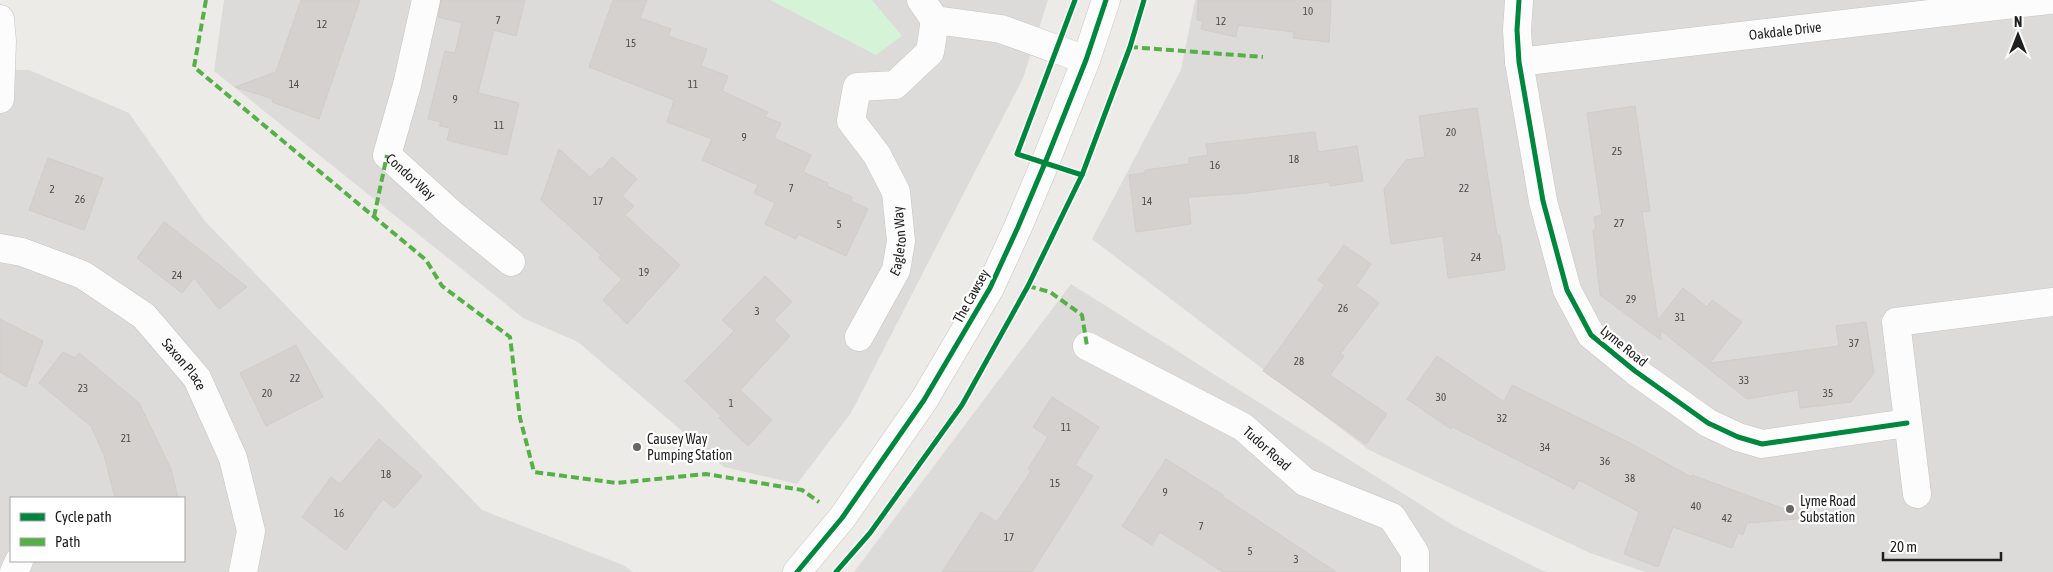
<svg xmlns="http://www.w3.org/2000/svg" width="2053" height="572" font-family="'Asap Condensed',sans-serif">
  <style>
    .residential { fill: #dcdbd9; fill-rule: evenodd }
    .park { fill: #d5f3d6 }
    .building { fill: #d4d1ce; stroke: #d0cdc9 }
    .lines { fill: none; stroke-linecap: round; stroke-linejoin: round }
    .minor-casing { stroke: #c6c5c4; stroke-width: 29 }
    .minor { stroke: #fcfcfc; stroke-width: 28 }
    .quiet { stroke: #55b145; stroke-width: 4; stroke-dasharray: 8 4; stroke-linecap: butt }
    .cycleway-casing { stroke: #fff; stroke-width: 8 }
    .cycleway { stroke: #00873e; stroke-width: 5 }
    .poi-dot { fill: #676665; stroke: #fff; stroke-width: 2 }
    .labels { text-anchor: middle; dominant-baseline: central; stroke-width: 4.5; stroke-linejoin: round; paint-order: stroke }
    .number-label { font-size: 11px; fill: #4c4c4b }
    .street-label { font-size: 14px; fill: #1f1f1f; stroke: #fff }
    .poi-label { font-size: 14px; fill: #1f1f1f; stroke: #fff; text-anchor: start }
  </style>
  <rect width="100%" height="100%" fill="#edebe8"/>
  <g class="residential">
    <path d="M224,0h824l-25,78 -172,335 -54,71 -73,-17 -146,-125 -55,-24 -309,-247z"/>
    <path d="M1195,0h858v572h-408l-55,-19 -221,-103 -277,-211 89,-169z"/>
    <path d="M0,70h29l100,43 75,107 278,290 141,55 10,7h-633zM11,498h173v63h-173z"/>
    <path d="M1071,284l385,243 85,43 6,2h-693z"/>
  </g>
  <path class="park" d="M770,0h102l30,36 -26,19z"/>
  <g class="building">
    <path d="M301,0h59l-41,119 -47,-17 1,-3 -38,-12 41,-15z"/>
    <path d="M441,0h84l-9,36 -22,-6 -16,63 41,10 -12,52 -60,-15 3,-12 -11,-2 2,-4 -13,-3 17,-68 10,2 7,-30 -24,-6z"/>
    <path d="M613,0h34l-7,18 31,11 -3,7 39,13 -6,17 27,10 -6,15 46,21 -3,5 16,6 -7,15 37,17 -8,17 25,11 -1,3 25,11 -1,4 17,8 -22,47 -48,-22 -2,5 -31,-15 10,-21 -21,-10 4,-8 -56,-25 10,-21 -45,-17 7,-22 -85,-33z"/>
    <path d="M1198,0h133l-2,42 -36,-4 1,-6 -56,-7 -2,12 -35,-8 2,-8 -6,-1z"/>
    <path d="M1635,106l15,105 -8,1 16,108 25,-32 24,19 5,-7 30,22 -32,41 129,-17 -3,-20 30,-4 8,51 -23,29 -51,6 -2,-18 -51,9 -87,-69 1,10 -61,-45 -7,-65h3l-2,-13 8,-2 -15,-102z"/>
    <path d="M1477,108l20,127h3l5,35 -57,8 -5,-42 -52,8 -7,-55 22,-29 19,-3 -6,-41z"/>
    <path d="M1315,132l3,20 39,-6 6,35 -33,5v-4l-83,11 -59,4 3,27 -55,8 -7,-57 16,-2v-3l44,-6v-6l19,-3 -2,-11z"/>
    <path d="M559,149l31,28 9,-9 2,2 11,-13 25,22 -15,17 12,10 -9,9 55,50 -53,59 -24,-24 19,-21 -23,-21 2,-3 -60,-55z"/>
    <path d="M48,158l55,20 -19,52 -55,-20z"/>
    <path d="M164,222l3,2 80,63 -28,22 -25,-31 -12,15 -45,-35z"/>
    <path d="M1344,245l27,19 -15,22 23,17 -39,51 4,2 -14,19 57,39 -21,30 -103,-73 62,-86 -7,-5z"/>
    <path d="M765,276l27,26 -18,18 16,16 -50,54 32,30 -24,26 -29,-28 2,-2 -36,-35 49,-50 -12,-11z"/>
    <path d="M0,319l43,22 -17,46 -26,-15z"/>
    <path d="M296,345l27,52 -57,29 -26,-53z"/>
    <path d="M63,352l12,6 4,-5 60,50 32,66 7,29h-63l-11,-43 -13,-29 -52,-43z"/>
    <path d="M1437,356l67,46 8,-17 118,58 61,34 1,-2 117,43 -62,5 -4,12 -5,-2 -6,15 -59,-21 -15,40 -34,-13 15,-42 -60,-32 -5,9 -121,-62 -2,2 -44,-30z"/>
    <path d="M1052,397l47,30 -24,38 18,11 -61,96h-90l39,-60 16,10 34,-51 -3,-2 20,-32 -15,-10z"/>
    <path d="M379,439l43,37 -28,32 -11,-9 -37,51 -44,-33 29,-40 9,7z"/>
    <path d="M1166,459l57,36v2l113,75h-113l-63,-40 -8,13 -30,-19z"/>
  </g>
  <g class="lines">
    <defs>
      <g id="minor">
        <path id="s1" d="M426,0l-19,85 -20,70 65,59 59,48"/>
        <path d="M921,0l14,20 66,9 85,31"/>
        <path d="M1519,0l-2,30 2,32 24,139 24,89 24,45 44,36 73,52 30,14 24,7 145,-21"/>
        <path d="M0,19l2,22 -2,58"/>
        <path id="s2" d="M1519,62l530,-62"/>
        <path id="s3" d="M0,248l22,4 61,23 61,41 53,62 36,80 18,73 -8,41"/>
        <path id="s4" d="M859,337l37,-67 5,-29 -5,-49 -19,-37 -26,-34 6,-34 38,-2 35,-33 5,-32"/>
        <path id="s5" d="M1087,346l156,81 62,55 87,35 23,36v19"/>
        <path d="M1917,494l-21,-172 157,-20"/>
        <path d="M14,572l5,-11"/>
        <path d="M797,572l45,-54 82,-118 66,-112 28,-61 27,-64 41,-103 20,-60"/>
      </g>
    </defs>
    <use href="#minor" class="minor-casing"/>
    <use href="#minor" class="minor"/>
    <g class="quiet">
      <path d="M206,0l-12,67 232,193 16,26 68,51 10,81 14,54 83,11 89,-9 96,16 17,12"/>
      <path d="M1130,47l133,10"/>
      <path d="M374,217l13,-62"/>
      <path d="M1028,286l22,6 32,23 5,31"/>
    </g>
    <defs>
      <g id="cycleway">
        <path d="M1075,0l-58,154 65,21"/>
        <path d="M1519,0l-2,30 2,32 24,139 24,89 24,45 44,36 73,52 30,14 24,7 145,-21"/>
        <path d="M797,572l45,-54 82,-118 66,-112 28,-61 27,-64 41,-103 20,-60"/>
        <path d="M836,572l34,-39 92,-128 66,-119 54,-111 48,-128 14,-47"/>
      </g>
    </defs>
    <use href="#cycleway" class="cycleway-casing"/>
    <use href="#cycleway" class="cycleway"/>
  </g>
  <g class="poi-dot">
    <circle cx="637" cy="447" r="5"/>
    <circle cx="1790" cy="509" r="5"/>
  </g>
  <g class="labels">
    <g class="number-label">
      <text x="1308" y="11">10</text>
      <text x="498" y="20">7</text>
      <text x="1221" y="21">12</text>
      <text x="322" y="24">12</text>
      <text x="631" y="43">15</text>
      <text x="294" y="84">14</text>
      <text x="693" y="84">11</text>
      <text x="455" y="99">9</text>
      <text x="499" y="125">11</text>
      <text x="1451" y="132">20</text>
      <text x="744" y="137">9</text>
      <text x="1617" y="151">25</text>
      <text x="1294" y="159">18</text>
      <text x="1215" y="165">16</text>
      <text x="791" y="188">7</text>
      <text x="1464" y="188">22</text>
      <text x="52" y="189">2</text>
      <text x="80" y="199">26</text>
      <text x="598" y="201">17</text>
      <text x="1147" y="201">14</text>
      <text x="1619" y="223">27</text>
      <text x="839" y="224">5</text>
      <text x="1476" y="257">24</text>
      <text x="644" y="272">19</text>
      <text x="177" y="275">24</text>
      <text x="1631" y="299">29</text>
      <text x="1343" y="308">26</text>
      <text x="757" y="311">3</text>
      <text x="1680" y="317">31</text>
      <text x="1854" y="343">37</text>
      <text x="1299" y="361">28</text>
      <text x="295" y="378">22</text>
      <text x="1744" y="380">33</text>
      <text x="83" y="388">23</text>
      <text x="267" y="393">20</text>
      <text x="1828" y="393">35</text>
      <text x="1441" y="397">30</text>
      <text x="731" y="403">1</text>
      <text x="1502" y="418">32</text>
      <text x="1066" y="427">11</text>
      <text x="126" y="438">21</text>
      <text x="1545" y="447">34</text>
      <text x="1605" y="461">36</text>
      <text x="386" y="474">18</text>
      <text x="1630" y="478">38</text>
      <text x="1055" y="483">15</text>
      <text x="1165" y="492">9</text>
      <text x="1696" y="506">40</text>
      <text x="339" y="513">16</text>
      <text x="1727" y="518">42</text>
      <text x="1201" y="526">7</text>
      <text x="1009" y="537">17</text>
      <text x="1250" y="551">5</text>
      <text x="1296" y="559">3</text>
    </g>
    <g class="street-label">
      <text stroke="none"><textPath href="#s2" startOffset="268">Oakdale Drive</textPath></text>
      <text stroke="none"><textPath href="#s1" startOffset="192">Condor Way</textPath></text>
      <text stroke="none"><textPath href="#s4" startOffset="106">Eagleton Way</textPath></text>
      <text transform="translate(971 296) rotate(-61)">The Cawsey</text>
      <text transform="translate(1624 346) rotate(39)">Lyme Road</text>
      <text stroke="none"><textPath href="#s3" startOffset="224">Saxon Place</textPath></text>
      <text stroke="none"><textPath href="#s5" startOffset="208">Tudor Road</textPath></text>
    </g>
    <g class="poi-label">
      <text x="647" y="439">Causey Way<tspan x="647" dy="16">Pumping Station</tspan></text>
      <text x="1800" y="501">Lyme Road<tspan x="1800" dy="16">Substation</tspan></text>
    </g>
  </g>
  <rect x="10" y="497" width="175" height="65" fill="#ffffff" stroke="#a5a5a5"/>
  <rect x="20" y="513" width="25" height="8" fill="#00873e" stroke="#a5a5a5"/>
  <text x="55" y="522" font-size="15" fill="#1f1f1f">Cycle path</text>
  <rect x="20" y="538" width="25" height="8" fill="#55b145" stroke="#a5a5a5"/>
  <text x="55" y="547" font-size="15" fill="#1f1f1f">Path</text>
  <g transform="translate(2018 35)" stroke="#ffffff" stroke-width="4" paint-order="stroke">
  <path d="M0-4L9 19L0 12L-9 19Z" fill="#1f1f1f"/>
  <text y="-8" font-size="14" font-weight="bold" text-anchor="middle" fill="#1f1f1f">N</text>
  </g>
  <path d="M1883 552v8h118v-8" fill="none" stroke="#1f1f1f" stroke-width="2.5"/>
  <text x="1890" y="552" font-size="15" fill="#1f1f1f" stroke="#ffffff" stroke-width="4" paint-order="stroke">20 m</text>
</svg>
